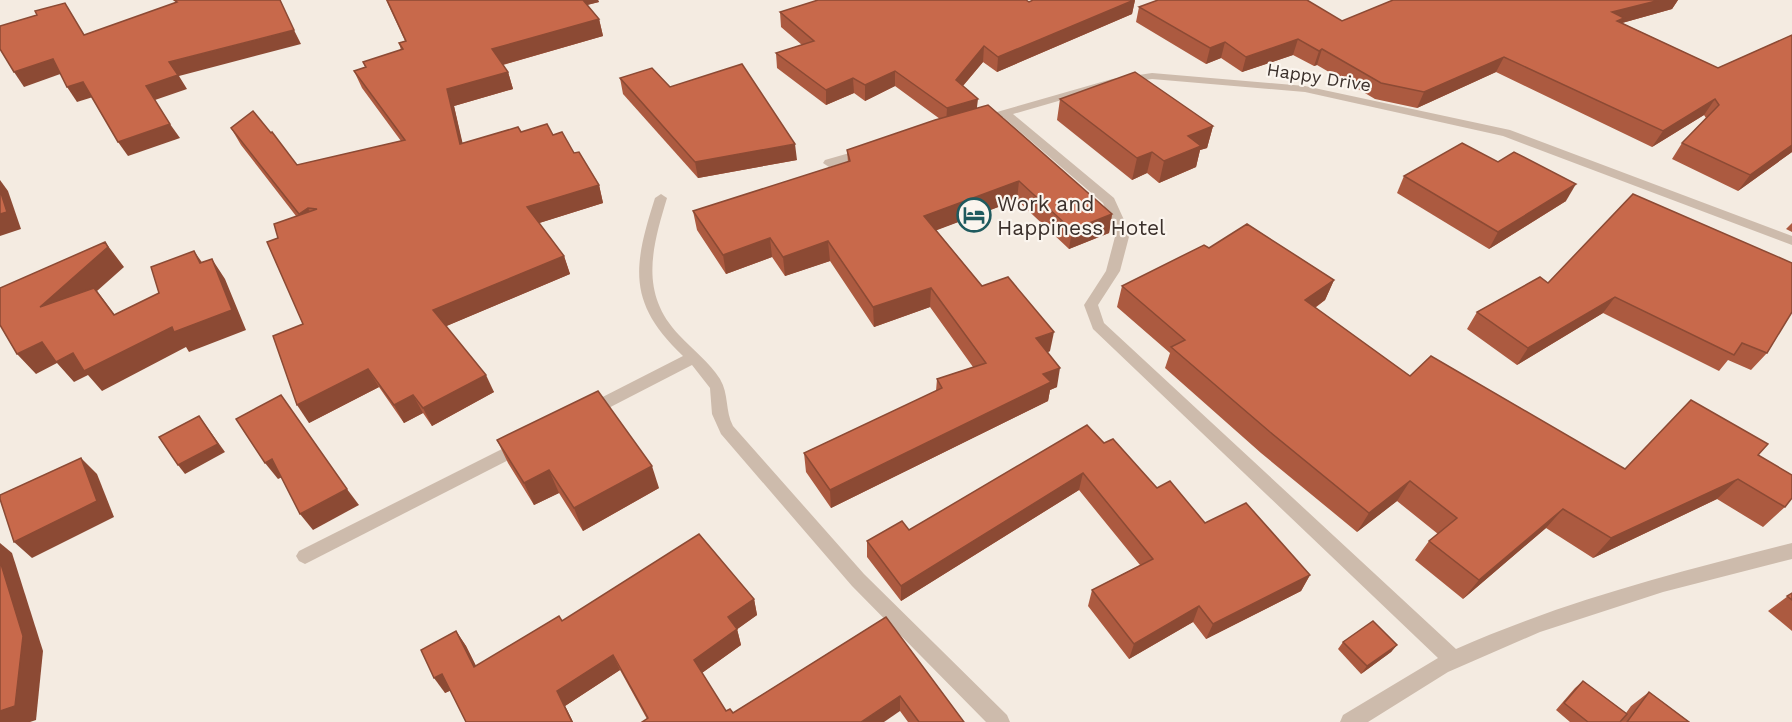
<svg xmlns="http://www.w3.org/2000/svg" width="1792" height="722" font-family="'Work Sans',sans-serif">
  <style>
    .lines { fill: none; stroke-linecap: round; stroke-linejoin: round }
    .minor { fill: #cdbbac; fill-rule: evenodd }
    .wall { fill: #ac5a40 }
    .shaded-wall { fill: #8c4a34 }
    .building { fill: #c8694b; stroke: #8c4a34; stroke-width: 1.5 }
    .labels { text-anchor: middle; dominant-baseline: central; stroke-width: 4.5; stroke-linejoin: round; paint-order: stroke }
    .far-street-label { font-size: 18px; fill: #3b302b; stroke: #fbf5ee }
    .poi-label { font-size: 21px; fill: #3b302b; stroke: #fbf5ee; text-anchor: start }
  </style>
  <rect width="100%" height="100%" fill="#f4ebe1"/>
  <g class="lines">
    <g class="minor">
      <path d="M1152,73l153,13 205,44 282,106v9l-289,-109 -198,-44 -153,-13 -35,5 -104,30 101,84 16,35 -10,38 -22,34 6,18 352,326c108,-48 222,-77 336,-106v16l-129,33 -123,40 -92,40 -80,50h-28l3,-7 95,-57 -345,-329 -9,-24 22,-34 10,-38 -13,-30 -100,-86 -23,6 -6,-3 2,-2 136,-39z"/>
      <path d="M867,148l6,4 -2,3 -42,12 -6,-4 2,-3z"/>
      <path d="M661,194l6,4c-15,50 -28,95 12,137 14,15 30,27 41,44 9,15 5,32 13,47l131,148 143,141 3,7h-24l-134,-136 -131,-152 -9,-20 -2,-26 -18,-23 -97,50h-12l-2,-4 2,-4 100,-51c-56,-53 -50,-89 -28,-158z"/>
      <path d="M522,439l6,1 2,5 -2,5 -217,111 -6,3 -6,-3 -3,-5 3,-5z"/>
    </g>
  </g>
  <g class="wall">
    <path d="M386,0h212l1,2 -12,3 12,14 4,17 -100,29 5,7 5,17 -59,17 8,37 59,-11 32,3 21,18 25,32 4,18 -64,20 25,33 6,18 -124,52 48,66 -62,34 -9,-13 -19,10 -25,-36 -70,36 -6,-99 -25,-86 18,-22 -55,-71 -10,-17 66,37 104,-24 -39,-53 -8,-17 11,-4 -2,-5 38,-12 -2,-7 6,-2z"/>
    <path d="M1135,0l-3,14 -135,58 -14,-10 -20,24 14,22 135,106 -3,19 -40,16 -52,-49 -81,30 46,56 68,65 -2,1 9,35 -7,3 -2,11 -217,107 -25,-36 -2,-19 132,-62 1,-12 36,-12 -43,-60 -56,20 -44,-66 -45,15 -13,-19 -46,17 -29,-44 -4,-19 155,-49 -1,-12 93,-31 -45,-33 -30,15 -11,-8 -28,12 -49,-37 -1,-15 26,-8 -21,-18 -1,-15 249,-10z"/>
    <path d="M1393,0h285l-6,9 -50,14 96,45 74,-33v117l-54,39 -66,-32 10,-16 24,-25 -2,-3 -52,32 -156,-75 -79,36 -42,-9 -58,-34 -3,1 -21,-11 -51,17 -21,-14 -15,6 -70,-42 3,-15 203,14z"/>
    <path d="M620,78l50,9 127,73 -99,18 -75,-84z"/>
    <path d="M1060,99l153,27 -6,22 -7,2 -4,17 -37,16 -12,-10 -15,7 -75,-60z"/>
    <path d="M1404,176l162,25 -77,48 -92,-56z"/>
    <path d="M1792,223v9l-6,-3z"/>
    <path d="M1209,248l125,32 -9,20 -10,8 95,68 215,93 133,-14 27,52 -22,20 -46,-28 -124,59 -47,-30 -83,71 -48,-39 14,-19 9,-7 -41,-33 -40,31 -96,-79 -96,-85 5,-15 -53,-46 5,-21z"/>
    <path d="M1792,263l-25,90 -16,17 -23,-10 -9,11 -116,-58 -86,52 -50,-36 10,-17 71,-29z"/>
    <path d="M497,440l162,48 -76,43 -24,-38 -25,12 -26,-42z"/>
    <path d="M1104,443l53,45 48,35 105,52 -9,16 -95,48 -13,-17 -64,37 -41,-53 4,-16 48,-25 -61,-75 -178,111 -34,-44v-16l42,-11z"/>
    <path d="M1792,593v38l-24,-20z"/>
    <path d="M754,599l3,16 -20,14 4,16 -39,28 24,38 7,2 153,-96 78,105h-56l-8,-11 -253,8 -27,-49 -55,36 8,16h-107l-15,-32 -6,3 11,-62 10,15 10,20 86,-45z"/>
    <path d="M1343,642l54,3 -6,7 -30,22 -23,-25z"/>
    <path d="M1583,681l43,32 5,-7 18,-14 40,30h-119l-14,-12 19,-22z"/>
  </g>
  <g class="shaded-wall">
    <path d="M578,0h20l1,2 -20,5z"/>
    <path d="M1135,0l-3,14 -135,58 1,-15z"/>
    <path d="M1660,0h18l-6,9 -50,14 -6,10 -4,-21z"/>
    <path d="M599,19l4,17 -105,30 -6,-17z"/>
    <path d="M294,30l7,14 -122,32 8,13 -32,11 -9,-14 23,-24z"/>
    <path d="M1298,39l-5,16 -51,17 4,-15z"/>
    <path d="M1225,42l-4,16 -15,6 4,-16z"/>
    <path d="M984,46l-1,16 -28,33 1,-15z"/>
    <path d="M1322,49l-5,16 -3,1 5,-15z"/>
    <path d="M1504,57l-8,15 -79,36 7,-16z"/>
    <path d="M53,59l10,14 -39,14 -10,-15z"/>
    <path d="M895,71v15l-30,15v-16z"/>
    <path d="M508,72l5,17 -59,17 13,56 -7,-18 -13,-55z"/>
    <path d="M853,78l1,15 -28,12v-15z"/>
    <path d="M83,82l10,15 -16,5 -10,-15z"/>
    <path d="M978,99l-2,16 -30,8 1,-15z"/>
    <path d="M1715,99l-11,16 -52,32 11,-16z"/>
    <path d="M170,124l10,14 -52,18 -10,-14z"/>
    <path d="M1213,126l-6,22 -7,2 -4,17 -37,16 5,-22 24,-25z"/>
    <path d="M795,144l2,16 -99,18 -3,-16z"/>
    <path d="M1792,145v7l-54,39 12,-16z"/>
    <path d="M1152,152l-5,21 -15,7 5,-22z"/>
    <path d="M0,180l8,11 13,38 -21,7z"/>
    <path d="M1019,181l-2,19 -93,35v-19z"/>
    <path d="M1576,184l-10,17 -77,48 9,-17z"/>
    <path d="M599,185l4,18 -70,22 -6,-18z"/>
    <path d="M308,208l10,18 -9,6 -10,-18z"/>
    <path d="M1112,214l-3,19 -40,16 3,-19z"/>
    <path d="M770,238l2,19 -46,17 -3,-19z"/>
    <path d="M828,241l2,20 -45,15 -2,-19z"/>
    <path d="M105,242l19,25 -27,24 33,44 -90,-28z"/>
    <path d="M194,251l14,20 -8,-8z"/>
    <path d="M564,256l6,18 -128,54 -9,-18z"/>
    <path d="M212,259l13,20 21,51 -57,22 -3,-5 -84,44 -14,-16 -14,7 -17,-19 -21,11 -19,-20 25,-12 17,18z"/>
    <path d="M1334,280l-9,20 -29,21 9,-21z"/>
    <path d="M931,288l-1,19 -56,20 -1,-20z"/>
    <path d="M1615,297l-12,16 -86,52 11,-17z"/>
    <path d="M1054,332l-4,19 -16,7 2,-20z"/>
    <path d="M1060,368l-3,19 -7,3 -2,11 -217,107 -1,-18 213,-116z"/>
    <path d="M368,369l11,18 -70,36 -12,-18z"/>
    <path d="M486,375l8,17 -62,34 -9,-18z"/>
    <path d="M413,395l10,18 -19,10 -10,-18z"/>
    <path d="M199,416l26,36 -40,22 -7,-9z"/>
    <path d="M81,458l16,16 17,43 -82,41 -18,-16z"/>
    <path d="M272,459l13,17 -7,3 -13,-16z"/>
    <path d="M652,466l7,22 -76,43 -9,-23z"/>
    <path d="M549,470l10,23 -25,12 -10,-22z"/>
    <path d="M1083,473l-4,17 -178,111v-15z"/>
    <path d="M1738,479l-21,20 -124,59 18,-20z"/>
    <path d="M1410,481l-13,20 -40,31 12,-19z"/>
    <path d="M347,489l12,16 -46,25 -13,-16z"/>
    <path d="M1563,509l-17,19 -83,71 16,-19z"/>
    <path d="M0,543l12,10 31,98 -7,69 -6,2h-30z"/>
    <path d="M1310,575l-9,16 -95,48 7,-15z"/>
    <path d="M754,599l3,16 -25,18 -4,-16z"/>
    <path d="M1199,606l-6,16 -64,37 5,-15z"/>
    <path d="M737,629l4,16 -42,30 -5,-15z"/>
    <path d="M456,631l10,15 18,36 -10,-15z"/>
    <path d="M1397,645l-6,7 -30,22 6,-8z"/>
    <path d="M613,655l7,15 -55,36 8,16h-1l-15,-31z"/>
    <path d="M442,674l12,15 -9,4 -11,-15z"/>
    <path d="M900,696v15l-16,11h-23z"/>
  </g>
  <g class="building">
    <path d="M174,0h106l14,30 -125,32 9,13 -32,11 24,38 -52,18 -35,-60 -16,5 -14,-28 -39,13 -14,-23v-23l37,-11 -2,-4 30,-8 19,32 93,-33z"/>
    <path d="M387,0h196l16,19 -107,30 16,23 -61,17 13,55 58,-17 3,5 26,-8 6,11 9,-3 12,21 5,-1 20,33 -72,22 37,49 -131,54 53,65 -63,33 -10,-13 -19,10 -26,-36 -71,36 -24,-69 30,-12 -36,-82 11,-4 -4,-14 43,-15 -9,-1 -9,6 -68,-86 22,-17 18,22 1,-1 25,33 108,-25 -51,-69 12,-4 -3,-5 40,-13 -4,-6 7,-2z"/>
    <path d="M818,0h208l3,2 4,-2h101l-136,57 -14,-11 -28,34 22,19 -31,9 -52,-37 -30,14 -12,-7 -27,12 -50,-37 38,-12 -34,-29z"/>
    <path d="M1158,0h149l35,21 51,-21h267l-48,12 12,6 -7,3 101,47 74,-33v110l-42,30 -68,-32 37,-38 -4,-6 -52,32 -159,-74 -80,35 -43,-9 -59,-34 -3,2 -21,-12 -52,18 -21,-15 -15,6 -71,-41z"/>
    <path d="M742,64l53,80 -100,18 -75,-84 32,-10 18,19z"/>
    <path d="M1135,72l78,54 -25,10 13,10 -37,15 -12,-9 -15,6 -77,-59z"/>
    <path d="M988,105l124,109 -40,16 -53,-49 -95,35 58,70 26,-9 46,55 -18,6 24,30 -17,6 8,8 -221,108 -26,-37 138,-65 -5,-9 49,-16 -55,-75 -58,19 -45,-66 -45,16 -13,-19 -47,17 -30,-44 157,-50 -3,-11 88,-30z"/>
    <path d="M1462,143l36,19 16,-10 62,32 -78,48 -94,-56z"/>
    <path d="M0,190l7,22 -7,2z"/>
    <path d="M1633,194l159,69v49l-25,41 -25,-10 -8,12 -119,-58 -87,51 -51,-36 63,-35 8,6z"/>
    <path d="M1247,224l87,56 -29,20 105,76 21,-20 194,113 66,-69 77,44 -10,11 34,20v23l-7,9 -47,-28 -127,59 -48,-29 -84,71 -50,-39 28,-23 -47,-37 -41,32 -99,-81 -99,-85 14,-7 -63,-54 82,-41 5,3z"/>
    <path d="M105,242l3,5 -68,60 54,-19 20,27 45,-22 -8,-26 43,-16 6,12 12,-4 20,51 -58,22 -2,-5 -88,44 -11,-18 -17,9 -14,-20 -25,12 -17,-29v-37z"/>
    <path d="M598,391l54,75 -78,42 -25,-38 -25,13 -27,-43z"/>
    <path d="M281,395l66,94 -47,25 -28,-55 -7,4 -29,-44z"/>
    <path d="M199,416l19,28 -40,21 -19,-28z"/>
    <path d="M1087,425l17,18 9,-4 44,49 13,-7 35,42 41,-20 64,72 -97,49 -14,-18 -65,38 -42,-54 61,-31 -70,-86 -182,113 -34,-45 35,-20 7,9z"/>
    <path d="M81,458l16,43 -83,41 -14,-43v-4z"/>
    <path d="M699,534l55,65 -26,18 9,12 -43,31 32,51 4,-2 3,4 153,-96 78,105h-45l-19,-26 -39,26h-219l6,-4 -35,-63 -56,36 15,31h-106l-24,-48 -8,4 -13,-28 35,-19 18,36 85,-51 3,5z"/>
    <path d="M0,561l23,75 -8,70 -15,5z"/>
    <path d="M1792,593v7l-5,-4z"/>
    <path d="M1373,621l24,24 -30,21 -24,-24z"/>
    <path d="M1583,681l44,33 -7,8h-32l-24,-19z"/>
    <path d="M1649,692l40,30h-62z"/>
  </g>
  <defs>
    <symbol id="hotel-ring" viewBox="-11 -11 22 22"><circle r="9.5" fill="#fbf5ee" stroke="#1f5a5e" stroke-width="1.5"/><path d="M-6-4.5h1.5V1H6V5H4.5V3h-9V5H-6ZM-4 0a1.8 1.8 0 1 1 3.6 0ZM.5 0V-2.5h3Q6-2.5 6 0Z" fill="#1f5a5e"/></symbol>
  </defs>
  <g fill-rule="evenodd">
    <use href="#hotel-ring" x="955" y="196" width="38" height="38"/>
  </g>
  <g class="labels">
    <g class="far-street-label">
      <text transform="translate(1319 77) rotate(9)">Happy Drive</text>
    </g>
    <g class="poi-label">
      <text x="997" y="203">Work and<tspan x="997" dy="24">Happiness Hotel</tspan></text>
    </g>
  </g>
</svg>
